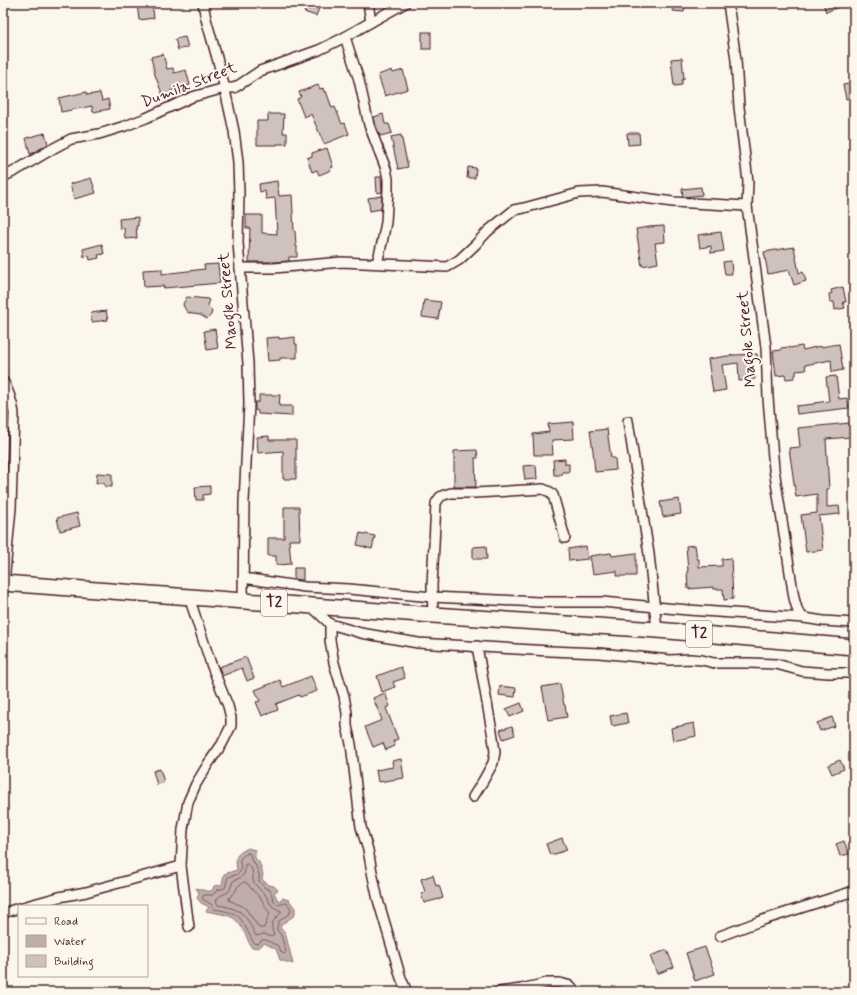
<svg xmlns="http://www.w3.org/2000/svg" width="857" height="995" font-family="Mynerve,sans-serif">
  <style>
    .water { fill: #bfadaa; stroke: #907477 }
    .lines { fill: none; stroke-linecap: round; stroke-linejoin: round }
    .shore { stroke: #79585e; stroke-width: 1 }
    .building { fill: #cfc2bc; stroke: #4a1f2b }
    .minor-casing { stroke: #4a1f2b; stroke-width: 12 }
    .trunk-casing { stroke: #4a1f2b; stroke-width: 18 }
    .minor { stroke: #fbf7ec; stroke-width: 9 }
    .trunk { stroke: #fbf7ec; stroke-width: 15 }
    .labels { text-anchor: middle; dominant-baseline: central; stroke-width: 4; stroke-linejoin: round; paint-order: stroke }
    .shield { fill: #fbf7ec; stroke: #7f6065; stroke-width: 1 }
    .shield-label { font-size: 15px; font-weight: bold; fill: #4a1f2b }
    .street-label { font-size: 16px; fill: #4a1f2b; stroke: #fbf7ec }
  </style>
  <rect width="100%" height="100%" fill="#fbf7ec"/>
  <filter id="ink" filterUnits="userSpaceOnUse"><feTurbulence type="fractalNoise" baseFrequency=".025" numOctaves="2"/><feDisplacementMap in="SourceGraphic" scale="8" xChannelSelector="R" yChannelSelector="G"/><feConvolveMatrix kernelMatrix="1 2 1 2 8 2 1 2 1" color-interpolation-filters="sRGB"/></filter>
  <g filter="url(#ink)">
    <path class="water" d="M248,848l7,2v8l4,4 4,12 -1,5 6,6 6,1 4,4 -4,2 3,7 3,2 2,-3 7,2 6,8v7l-13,9 -2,4 5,4 8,32 -13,-4 -4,-11 -12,-6 -5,5 -8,-1c-4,-9 -8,-20 -15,-27 -6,-6 -23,-7 -30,-9l3,-4 -8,-4 -4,-5 2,-5 -3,-5 10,3h6l2,-5 8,-1 2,-11 13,-4c-2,-14 -2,-15 11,-22z"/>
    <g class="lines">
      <g class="shore">
        <path d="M248,853l2,1 1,6 4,4 4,10v7l6,7 5,2 4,11 5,4 6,-2h2l4,6 -1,4 -11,8 -2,6v3l4,5 5,17 -2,2 -2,-1 -4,-7 -12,-6h-4l-4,4 -4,-1c-5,-8 -9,-20 -16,-27 -5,-4 -18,-6 -24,-7l-3,-5 -7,-4 -2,-2 2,-3h9l4,-5 8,-2 3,-11c3,-1 10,-2 12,-5 4,-8 -7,-12 8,-19z"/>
        <path d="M247,864l4,3 2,7v7l2,3 6,7 4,3 6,11 4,3 6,3v2c-8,7 -12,12 -7,22l-2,2 -8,-3 -8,2c-4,-7 -8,-19 -16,-24 -6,-4 -15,-6 -22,-7l-2,-4c4,-8 8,-5 13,-10 2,-3 3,-7 4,-10 9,-4 13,-5 12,-16z"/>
        <path d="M245,882l2,1c4,6 9,10 14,16 4,5 3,8 9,14l-6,15h-5l-13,-19 -4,-3 -13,-6v-2l6,-6 3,-6z"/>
      </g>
    </g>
    <g class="building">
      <path d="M137,3h15l2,15 -15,2z"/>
      <path d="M307,3h14l-5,13 -12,-4z"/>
      <path d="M674,3h11l-1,9 -11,-1z"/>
      <path d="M823,3h24v1l-21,8z"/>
      <rect x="422" y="32" width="9" height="17"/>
      <path d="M185,37l3,10 -10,3 -3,-11z"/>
      <path d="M163,54l4,15 6,-1 1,5 12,-3 4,15 -20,6 1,2 -8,3 -8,-21 -4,-18z"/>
      <path d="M682,58l2,21 -2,1v5l-8,1 -3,-27z"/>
      <path d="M392,70l1,3 10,-3 5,19 -23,7 -7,-21z"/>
      <path d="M854,83v14l-8,2 -3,-14z"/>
      <path d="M318,85l2,4 3,-1 1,4 2,-1 6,17 3,-1 7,17 3,-1 4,11 -25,10 -13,-30 -7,3 -7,-18 4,-2 -2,-5z"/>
      <path d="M86,92l1,3 13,-2 2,8 6,-2 2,10 -17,3 -1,-6 -31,6 -2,-14z"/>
      <path d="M268,114h16l-1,19h4v11h-10v1h-20v-24h11z"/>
      <path d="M383,114l2,10h4l3,9 -12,3 -4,-10 -2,-9z"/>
      <path d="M45,133l3,11 -15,9 -3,1 -4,-16z"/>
      <path d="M627,133h12l1,11 -12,1z"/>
      <path d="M401,135l7,32 -10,2 -7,-32z"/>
      <path d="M327,148l6,19 -3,1 1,2 -12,5 -2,-5 -5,2 -5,-14 5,-2v-3z"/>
      <path d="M468,167l8,1 -1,10h-8z"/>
      <path d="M376,177h5l1,15 -5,1z"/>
      <path d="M91,178l5,15 -22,6 -4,-15z"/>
      <path d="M277,181l2,15 13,-1 2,36h1l1,15h1v11h-8v4l-15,1h-25l1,-34h-4v-13h16v18l15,1 -2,-36 -9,1 -1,-8 -5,1 -1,-8z"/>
      <path d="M701,187l1,8 -19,2 -1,-8z"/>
      <path d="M382,196l-1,13 -11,2 -2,-13z"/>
      <path d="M138,217v9h-2l1,12 -12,1 -1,-11 -4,1 -1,-10z"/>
      <path d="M664,226l1,16 -10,1 3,20 -16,3 -6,-37 13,-2z"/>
      <path d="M721,232l3,19 -13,2v-7l-11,2 -2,-13z"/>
      <path d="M102,244l2,10 -6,1 1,3 -9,2 -1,-4 -5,1 -1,-8z"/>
      <path d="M794,247l5,26 4,-1 3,9 -12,4 -5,-15 -21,4 -4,-22z"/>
      <path d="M731,261l1,13h-7l-2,-12z"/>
      <path d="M218,264l2,19 -56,5 -1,-2 -19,1 -1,-17 19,-1v5l43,-5 -1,-4z"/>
      <path d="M843,287l3,15h-3l2,6 -10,2 -1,-8h-4l-1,-8 3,-1 -1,-3z"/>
      <path d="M187,297l21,2 1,3 -1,4 4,4 -1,5 -4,4 -7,-4 -7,-1 -6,-2 -3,-5 -1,-3 1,-2z"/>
      <path d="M424,300l17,2 -3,17 -16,-2z"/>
      <path d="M106,311l2,9 -16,2 -1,-9z"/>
      <path d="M215,329l3,19 -11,2 -3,-19z"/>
      <path d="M279,337v2l16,-2v7h2v14h-17v2l-12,1 -2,-23z"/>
      <path d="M839,344l4,26 -11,2 -1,-12 -26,5 1,5 -10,1v4l-2,1v2l-8,1 -1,-4 -9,1 -3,-25 8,-1v-2l8,-1v1l13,-2 1,4 17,-4v1z"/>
      <path d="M757,354l1,6 -8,1v10l4,-1 1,9 -16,2 -1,-18 -16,2 4,25 -13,2 -5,-33 26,-4z"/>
      <path d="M836,376l3,23 8,-1 2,10 -52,6 -1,-8 18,-2v-1l15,-2 -3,-24z"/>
      <path d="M259,395h21l-1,11h13v10l-34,-2v-3l-3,-1v-8h4z"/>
      <path d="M573,422l1,17 -22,1 1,15h-19l-1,-21 16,-2 -1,-8z"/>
      <path d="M850,423l1,14 -25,2 3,50h-2v18l12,-1 1,8 -21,2 4,34 -17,2 -5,-37 16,-2v-19l-21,3 -7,-49 11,-1 -2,-19z"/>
      <path d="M607,429l4,29h4l1,12 -21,2 -2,-21 -3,-20z"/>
      <path d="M269,436v4h27v39h-13v-28l-25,2 -1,-16z"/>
      <path d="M477,450l1,8h-3l1,29h-22v-36z"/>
      <path d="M565,459v5h4v8h-7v3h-8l-1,-15z"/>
      <path d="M536,465l1,14 -12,1 -2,-14z"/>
      <path d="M97,473l15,1v13l-8,-1v-3h-8z"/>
      <path d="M210,486v8l-7,1v5h-7l-1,-13z"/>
      <path d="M679,499l2,15 -18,3 -3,-15z"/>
      <path d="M284,507h15l1,33h-11l2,24 -15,1v-9h-8v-18h16z"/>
      <path d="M77,513l3,13 -20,5 -3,-13z"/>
      <path d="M360,533l15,3 -3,13 -15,-4z"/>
      <path d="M695,545l2,14h2v8l23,-1v-7l9,-1 2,41 -9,1 -1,-11h-10v-2l-25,2 -1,-18h1l-2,-25z"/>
      <path d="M486,546l1,13h-14v-12z"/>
      <path d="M586,546l2,13 -19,2 -1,-12z"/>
      <path d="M611,553l1,3 24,-3v23h-19v-5l-24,3 -3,-18z"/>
      <path d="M294,568h9v12l-9,-1z"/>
      <path d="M246,657l8,21 -7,3 -5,-13 -20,8 -3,-9z"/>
      <path d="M401,667l4,11 -12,4 2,5 -13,5 -5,-16z"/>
      <path d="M311,676l6,15 -17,6 -1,-2 -23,9 2,6 -16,6 -6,-14 4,-1 -5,-11 25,-10 3,7z"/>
      <path d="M560,684l4,21h1l2,12 -19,3 -6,-33z"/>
      <path d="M500,686l16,2 -1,9 -16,-2z"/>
      <path d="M385,693l5,13 -4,2 12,31 -5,2 2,5 -9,4 -3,-7 -10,4 -8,-20 17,-7 -9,-22z"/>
      <path d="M521,703l3,8 -14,6 -4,-8z"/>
      <path d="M626,713l2,10 -16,3 -2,-10z"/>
      <path d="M832,717l3,9 -15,5 -3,-8z"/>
      <path d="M694,723l2,13 -23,5 -2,-13z"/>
      <path d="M512,726l3,9 -12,4 -3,-9z"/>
      <path d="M401,759l3,19 -26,4 -2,-12 17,-3 -1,-6z"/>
      <path d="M840,760l4,9 -12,5 -4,-9z"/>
      <path d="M160,769l4,13 -7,3 -4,-14z"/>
      <path d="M562,838l5,12 -15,5v-1l-2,1 -4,-11z"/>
      <path d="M844,841l5,13 -9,2 -4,-12z"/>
      <path d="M433,875l3,11 3,-1 4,13 -19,5 -3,-9 4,-2 -4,-13z"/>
      <path d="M705,947l10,27 -20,7 -9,-28z"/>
      <path d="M667,950l7,17 -17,7 -7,-18z"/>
    </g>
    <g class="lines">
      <defs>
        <g id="minor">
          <path d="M203,3l3,16 15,53 13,59 4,31 1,32 -1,49 10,120 1,41 -5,98 -1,99"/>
          <path d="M368,3l3,19"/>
          <path d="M728,3l8,57 3,47 9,75 -1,24 19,141 2,51 6,71 20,129 4,14 6,6 19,3 31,2"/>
          <path d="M345,37l14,43 10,45 17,44 2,10v10l-2,33 -4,21 -5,20"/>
          <path d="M3,177l12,-6 39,-23 17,-9 28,-5 26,-8 21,-8 46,-21 33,-9h9l8,-5 18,-12 59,-21 26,-13 26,-15 34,-19"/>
          <path d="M240,268h34l68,-6 105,5 12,-7 16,-15 13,-14 26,-21 10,-2 55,-15 23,-1 71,10 74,4"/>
          <path d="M3,381c6,10 9,20 11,32l-3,95 -7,75"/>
          <path d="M628,421l21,133 8,76"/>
          <path d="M243,578l62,9 44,2 83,8 107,5h63l86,8 116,8"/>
          <path d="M189,597l22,67 17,42 3,12v8l-9,18 -14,20 -12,20 -8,18 -5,27 -2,37 8,61"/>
          <path d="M312,607l18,17 31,9 57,10 132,8 49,2 71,7 20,-1 12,1 12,3h35l27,1 26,7 26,2h26"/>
          <path d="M433,615l-1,-29 4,-83 4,-6 4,-2 7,-2h24l68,-4 7,3 3,3 12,43"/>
          <path d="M330,624v16l4,23 10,33 3,17v13l4,18 10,83 7,23 4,22 6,28 23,78 6,14"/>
          <path d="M473,797l10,-16 10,-18 2,-11 -2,-15 -16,-91"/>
          <path d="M26,906l33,-9 27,-5 95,-26"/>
          <path d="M3,913l16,-5"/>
          <path d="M720,936l43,-16 91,-29"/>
          <path d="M499,992l22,-3 26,-6h13l11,3 4,6"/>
        </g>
        <path id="trunk" d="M3,583l430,32 224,15 197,17"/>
      </defs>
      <use href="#minor" class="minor-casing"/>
      <use href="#trunk" class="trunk-casing"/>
      <use href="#minor" class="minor"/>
      <use href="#trunk" class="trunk"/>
    </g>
  </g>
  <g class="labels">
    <g class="shield">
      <rect x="261" y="590" width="26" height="26" rx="3"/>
      <rect x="686" y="621" width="26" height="26" rx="3"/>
    </g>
    <g class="shield-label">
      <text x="274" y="603">T2</text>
      <text x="699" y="634">T2</text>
    </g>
    <g class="street-label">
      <text transform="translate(189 85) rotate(-21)">Dumila Street</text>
      <text transform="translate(228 301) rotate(-95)">Maogle Street</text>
      <text transform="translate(747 339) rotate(-95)">Magole Street</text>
    </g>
  </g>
  <rect width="857" height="995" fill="none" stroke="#fbf7ec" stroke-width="16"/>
  <rect x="8" y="8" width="841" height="979" fill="none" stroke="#4a1f2b" stroke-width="1.5" filter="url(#ink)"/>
  <rect x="18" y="905" width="130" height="72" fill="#fbf7ec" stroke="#b4a19f"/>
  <rect x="26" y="918" width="20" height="6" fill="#fbf7ec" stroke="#b4a19f"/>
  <text x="54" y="925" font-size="12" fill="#4a1f2b">Road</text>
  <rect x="26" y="935" width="20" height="12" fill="#bfadaa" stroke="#b4a19f"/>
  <text x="54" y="945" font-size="12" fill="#4a1f2b">Water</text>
  <rect x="26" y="955" width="20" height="12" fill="#cfc2bc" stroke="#b4a19f"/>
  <text x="54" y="965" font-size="12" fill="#4a1f2b">Building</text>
</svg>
